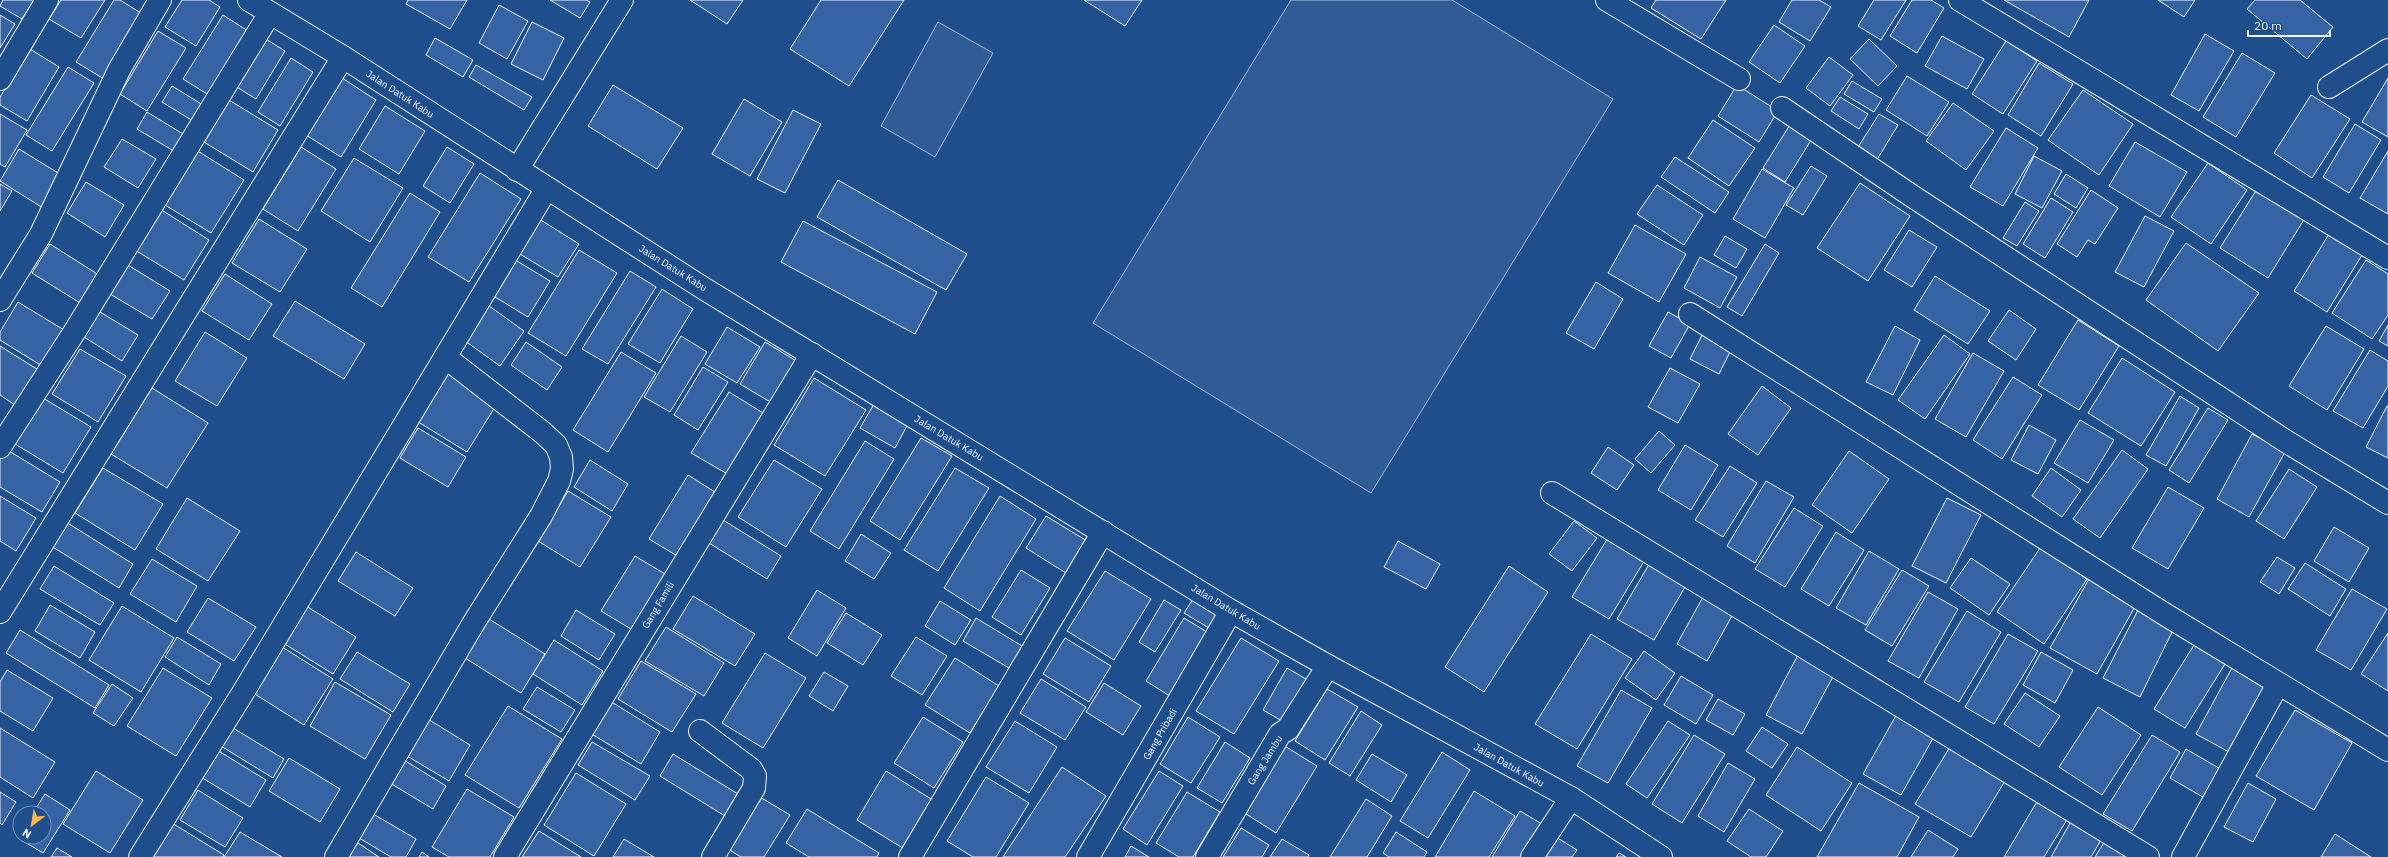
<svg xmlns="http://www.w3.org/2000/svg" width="2388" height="857" font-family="'IBM Plex Sans',sans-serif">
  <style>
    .built { fill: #305b95; stroke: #a8bbd7 }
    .building { fill: #3563a3; stroke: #f2f6ff }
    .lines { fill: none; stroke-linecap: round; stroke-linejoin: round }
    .street-casing { stroke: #f2f6ff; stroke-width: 24 }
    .secondary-casing { stroke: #f2f6ff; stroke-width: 24 }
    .street { stroke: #1f4e8c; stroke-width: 22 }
    .secondary { stroke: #1f4e8c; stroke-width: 22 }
    .labels { text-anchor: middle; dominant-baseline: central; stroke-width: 3; stroke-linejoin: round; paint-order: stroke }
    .street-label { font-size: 10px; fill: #f2f6ff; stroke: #1f4e8c }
  </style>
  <rect width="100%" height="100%" fill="#1f4e8c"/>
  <g class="built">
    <path d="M1291,0h161l161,99 -242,394 -278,-170z"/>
    <path d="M938,22l55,31 -58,104 -54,-31z"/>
  </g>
  <g class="building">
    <path d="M3,0h31l-12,19 -22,-13z"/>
    <path d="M61,0h44l-24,38 -32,-19z"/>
    <path d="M114,0h6l24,15 -40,64 -28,-17z"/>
    <path d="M182,0h27l11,7 -24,39 -31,-19z"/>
    <path d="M408,0h59l-17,29 -44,-25z"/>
    <path d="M550,0h36l4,2 -10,16z"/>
    <path d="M690,0h53l-16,24z"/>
    <path d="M821,0h83l-55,86 -59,-37z"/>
    <path d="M1084,0h58l-17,26z"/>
    <path d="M1656,0h70l-25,39 -50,-31z"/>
    <path d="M1792,0h27l12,7 -21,34 -31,-19z"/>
    <path d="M1874,0h32l-25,40 -23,-14z"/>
    <path d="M1912,0h19l13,8 -27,45 -27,-17z"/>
    <path d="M2004,0h85l-20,37z"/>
    <path d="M2158,0h37l-11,17z"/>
    <path d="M2255,0h45l33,27 -26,32 -60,-50z"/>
    <path d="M499,5l29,16 -21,38 -28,-16z"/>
    <path d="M0,15l15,9 -15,24z"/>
    <path d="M223,15l28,18 -39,64 -29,-18z"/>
    <path d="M532,22l32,16 -21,42 -32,-16z"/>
    <path d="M1774,25l31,21 -25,37 -31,-21z"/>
    <path d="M158,31l28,17 -39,63 -27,-17z"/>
    <path d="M2205,34l29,17 -35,60 -28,-16z"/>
    <path d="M261,36l24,15 -29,48 -24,-15z"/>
    <path d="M1942,36l42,23 -17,30 -42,-23z"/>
    <path d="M435,38l38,22 -10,17 -37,-22z"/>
    <path d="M1869,39l28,27 -19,20 -28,-27z"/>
    <path d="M2006,41l31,20 -34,53 -31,-20z"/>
    <path d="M30,49l29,18 -32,54 -27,-16v-8z"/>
    <path d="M2242,53l33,20 -39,64 -33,-20z"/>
    <path d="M1829,57l24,18 -23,31 -24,-18z"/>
    <path d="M291,58l22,14 -33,54 -22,-14z"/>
    <path d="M2039,63l34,21 -32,52 -33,-21z"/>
    <path d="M476,65l56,32 -8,13 -55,-33z"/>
    <path d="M68,67l26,16 -42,68 -26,-16z"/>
    <path d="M1907,76l42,26 -22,34 -41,-26z"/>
    <path d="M342,78l34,22 -35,57 -35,-22z"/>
    <path d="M2388,78v59l-26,-15z"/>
    <path d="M1852,81l30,18 -8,13 -30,-18z"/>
    <path d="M613,85l70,43 -26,41 -69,-43z"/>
    <path d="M1737,85l41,26 -19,31 -41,-26z"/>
    <path d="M172,86l31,19 -10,16 -31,-19z"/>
    <path d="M2083,90l50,34 -34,51 -51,-35z"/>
    <path d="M2311,95l39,24 -38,59 -38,-25z"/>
    <path d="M224,97l54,33 -25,42 -54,-33z"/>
    <path d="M1840,97l28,17 -9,15 -28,-18z"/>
    <path d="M744,99l38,23 -32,54 -38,-22z"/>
    <path d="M1953,103l41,28 -28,39 -40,-29z"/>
    <path d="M385,106l40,25 -26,43 -40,-25z"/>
    <path d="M793,110l28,14 -36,69 -28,-14z"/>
    <path d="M147,112l41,25 -11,16 -40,-24z"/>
    <path d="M0,114l27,16 -22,37 -5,-3z"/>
    <path d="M1879,114l19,11 -23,38 -20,-11z"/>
    <path d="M1713,120l42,28 -26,38 -41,-28z"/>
    <path d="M1791,123l22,14 -28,45 -22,-14z"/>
    <path d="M2355,124l26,16 -32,53 -26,-16z"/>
    <path d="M2006,128l32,20 -35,58 -33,-19z"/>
    <path d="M122,139l34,20 -18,29 -34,-21z"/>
    <path d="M2135,142l52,30 -27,45 -51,-31z"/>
    <path d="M301,147l35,22 -38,62 -35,-22z"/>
    <path d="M447,147l27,17 -24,39 -27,-17z"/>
    <path d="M193,148l51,32 -33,53 -51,-31z"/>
    <path d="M19,149l44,27 -20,32 -43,-27z"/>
    <path d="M2388,151v63l-28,-16z"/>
    <path d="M2034,156l28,15 -20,37 -27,-14z"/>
    <path d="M1675,157l54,35 -14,21 -54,-36z"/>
    <path d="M354,158l49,30 -33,54 -49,-31z"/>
    <path d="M2208,163l39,27 -36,54 -40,-27z"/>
    <path d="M1811,166l16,10 -24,39 -17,-10z"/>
    <path d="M1762,169l32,19 -29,50 -32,-19z"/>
    <path d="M480,173l41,26 -52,83 -41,-25z"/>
    <path d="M2066,174l22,14 -12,20 -22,-14z"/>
    <path d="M838,180l129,74 -21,36 -129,-73z"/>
    <path d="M86,182l38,23 -19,32 -38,-24z"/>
    <path d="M1860,183l50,33 -42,65 -51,-33z"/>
    <path d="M0,184l12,7 -12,20z"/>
    <path d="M1657,185l46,30 -19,30 -47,-31z"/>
    <path d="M2257,189l48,29 -37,60 -48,-30z"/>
    <path d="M2091,190l27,18 -23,36 -7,-4 -11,17 -20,-13z"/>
    <path d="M410,193l30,19 -58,95 -31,-19z"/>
    <path d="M2051,198l22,14 -28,46 -22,-14z"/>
    <path d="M2025,202l14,9 -22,35 -14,-8z"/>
    <path d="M160,209l49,31 -25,40 -49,-30z"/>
    <path d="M2145,216l29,15 -30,56 -29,-15z"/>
    <path d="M536,217l43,27 -21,33 -43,-26z"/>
    <path d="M259,219l48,30 -27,43 -48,-29z"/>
    <path d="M803,221l134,71 -22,42 -134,-72z"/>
    <path d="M1635,225l51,29 -27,48 -51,-29z"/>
    <path d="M1909,230l28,17 -25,40 -28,-17z"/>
    <path d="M2329,234l33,21 -35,57 -33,-21z"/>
    <path d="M1725,236l22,13 -11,19 -22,-13z"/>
    <path d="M2186,243l73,50 -41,58 -72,-51z"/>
    <path d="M50,244l52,33 -17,29 -53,-33z"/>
    <path d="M1765,244l14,9 -37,63 -15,-9z"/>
    <path d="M579,250l38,23 -51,83 -38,-23z"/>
    <path d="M1700,257l37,20 -17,31 -36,-20z"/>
    <path d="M512,258l38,23 -22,36 -38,-23z"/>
    <path d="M2366,260l22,14v41l-16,24 -40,-26z"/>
    <path d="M123,262l47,29 -18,28 -47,-28z"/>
    <path d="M630,271l26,16 -48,77 -26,-15z"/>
    <path d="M225,274l47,30 -23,36 -47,-29z"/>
    <path d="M1935,276l55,35 -22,33 -54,-34z"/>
    <path d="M1596,282l27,17 -29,50 -28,-16z"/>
    <path d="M662,289l31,20 -33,54 -32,-19z"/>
    <path d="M295,301l70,43 -21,35 -71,-43z"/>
    <path d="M18,302l46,28 -22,36 -42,-26v-8z"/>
    <path d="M485,303l39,28 -24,35 -39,-28z"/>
    <path d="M2009,310l27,19 -20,31 -28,-19z"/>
    <path d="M100,312l38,23 -16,26 -38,-24z"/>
    <path d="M1668,312l22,12 -19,34 -22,-12z"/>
    <path d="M2078,320l41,26 -40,64 -41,-25z"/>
    <path d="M2388,325v21l-9,-5z"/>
    <path d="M1895,326l25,14 -27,55 -27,-13z"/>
    <path d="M2326,326l38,23 -37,61 -38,-24z"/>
    <path d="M727,327l33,20 -23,36 -32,-19z"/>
    <path d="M1704,331l29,15 -14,28 -29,-15z"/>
    <path d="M205,332l42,26 -30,48 -42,-25z"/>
    <path d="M1944,335l26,19 -45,65 -27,-19z"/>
    <path d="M681,336l26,16 -37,60 -26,-15z"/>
    <path d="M526,342l36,25 -15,23 -36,-25z"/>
    <path d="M765,342l33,20 -26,41 -32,-19z"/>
    <path d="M0,346l40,25 -22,36 -18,-12z"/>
    <path d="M80,349l46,27 -28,46 -46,-28z"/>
    <path d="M2370,350l18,11v25l-25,42 -30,-17z"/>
    <path d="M621,352l35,21 -48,79 -35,-22z"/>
    <path d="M1973,353l31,18 -38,66 -31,-18z"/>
    <path d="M2122,358l53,34 -34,54 -53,-33z"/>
    <path d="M703,367l25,15 -30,48 -24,-15z"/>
    <path d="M1670,368l30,16 -22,39 -30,-16z"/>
    <path d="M446,370l52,32 -31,50 -52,-32z"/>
    <path d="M2013,377l29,18 -40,64 -29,-19z"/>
    <path d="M814,378l52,32 -41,66 -51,-31z"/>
    <path d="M1762,386l29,22 -33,47 -30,-21z"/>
    <path d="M152,388l56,35 -41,65 -56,-34z"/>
    <path d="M729,392l39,24 -37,60 -40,-23z"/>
    <path d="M2180,396l19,12 -33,58 -20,-11z"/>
    <path d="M43,398l48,29 -28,46 -48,-29z"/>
    <path d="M874,404l34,20 -13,24 -35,-20z"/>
    <path d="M2387,406h1v52l-22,-11z"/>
    <path d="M2208,408l20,12 -39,63 -20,-13z"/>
    <path d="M2080,420l34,20 -26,43 -34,-20z"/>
    <path d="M2029,425l27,15 -18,34 -27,-14z"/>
    <path d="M418,428l48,29 -18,30 -48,-29z"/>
    <path d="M1659,431l16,14 -24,28 -16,-14z"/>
    <path d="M2252,434l33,18 -36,65 -32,-18z"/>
    <path d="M921,438l31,18 -52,84 -30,-19z"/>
    <path d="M865,441l29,18 -55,90 -29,-18z"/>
    <path d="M1685,445l33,20 -27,45 -33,-20z"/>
    <path d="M1608,447l26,18 -17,25 -26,-17z"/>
    <path d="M4,448l56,34 -18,30 -42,-25v-32z"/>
    <path d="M2122,450l26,19 -48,69 -27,-19z"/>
    <path d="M1849,451l40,28 -37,54 -40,-28z"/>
    <path d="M590,460l38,24 -16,27 -38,-24z"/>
    <path d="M774,460l48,29 -36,58 -48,-30z"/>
    <path d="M1730,466l27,17 -34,54 -28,-17z"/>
    <path d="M103,468l60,36 -28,46 -60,-37z"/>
    <path d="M955,468l34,20 -51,83 -34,-21z"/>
    <path d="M2051,468l30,22 -19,27 -30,-21z"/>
    <path d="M2289,469l28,18 -33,52 -28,-18z"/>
    <path d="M688,475l30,19 -39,63 -30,-18z"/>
    <path d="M1766,481l28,16 -39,66 -28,-17z"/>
    <path d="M2168,487l36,21 -36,61 -36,-21z"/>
    <path d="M568,491l43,26 -31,50 -42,-26z"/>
    <path d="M0,496l36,22 -20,33 -16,-10z"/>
    <path d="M1000,496l36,23 -56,92 -36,-23z"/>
    <path d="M187,498l53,33 -32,50 -52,-32z"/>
    <path d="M1947,498l34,17 -35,68 -34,-17z"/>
    <path d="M1794,508l29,18 -38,61 -30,-18z"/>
    <path d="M1046,516l41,25 -21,32 -40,-25z"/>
    <path d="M723,520l58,36 -14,23 -58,-36z"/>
    <path d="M1574,521l23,17 -25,33 -23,-17z"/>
    <path d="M66,522l67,42 -14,24 -68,-42z"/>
    <path d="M2334,527l35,21 -20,34 -35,-21z"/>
    <path d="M1836,532l28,18 -35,56 -28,-17z"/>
    <path d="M861,534l30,19 -17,26 -29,-18z"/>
    <path d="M1609,536l37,22 -37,61 -37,-22z"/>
    <path d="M1398,541l42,23 -14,25 -42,-22z"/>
    <path d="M2040,548l47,31 -43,65 -47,-32z"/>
    <path d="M1869,551l30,18 -33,56 -30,-17z"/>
    <path d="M356,552l57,36 -18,28 -57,-35z"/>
    <path d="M635,556l35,21 -34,55 -35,-21z"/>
    <path d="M2277,557l18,11 -16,26 -19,-12z"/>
    <path d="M1971,558l39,26 -21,31 -39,-27z"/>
    <path d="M152,559l45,27 -21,36 -46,-28z"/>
    <path d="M1651,561l37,21 -34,58 -37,-21z"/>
    <path d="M2305,563l41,26 -16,27 -42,-27z"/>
    <path d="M54,566l60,37 -14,22 -60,-36z"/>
    <path d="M1509,566l39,26 -64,100 -39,-25z"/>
    <path d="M1021,570l29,18 -29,47 -29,-18z"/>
    <path d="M1902,570l27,16 -37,60 -27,-16z"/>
    <path d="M1105,571l46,28 -37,61 -47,-29z"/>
    <path d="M2090,577l47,26 -40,71 -47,-26z"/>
    <path d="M2352,589l35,20 -36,61 -35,-20z"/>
    <path d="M817,590l29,18 -29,48 -29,-18z"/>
    <path d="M1928,592l30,17 -39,69 -31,-17z"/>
    <path d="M693,596l62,38 -20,32 -62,-37z"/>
    <path d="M1195,596l30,19 -11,16 -30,-18z"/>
    <path d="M1703,597l30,17 -26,47 -30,-17z"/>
    <path d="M208,598l48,29 -22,34 -47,-29z"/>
    <path d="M1164,600l17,10 -26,42 -16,-10z"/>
    <path d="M940,601l31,19 -16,25 -30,-19z"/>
    <path d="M303,604l53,33 -23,37 -53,-33z"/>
    <path d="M50,605l45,27 -15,26 -45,-27z"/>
    <path d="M122,606l52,32 -33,54 -52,-32z"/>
    <path d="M576,610l39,24 -16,26 -38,-24z"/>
    <path d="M2138,610l36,18 -34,69 -37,-19z"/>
    <path d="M1967,611l34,21 -42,70 -35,-20z"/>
    <path d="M846,613l36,22 -19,30 -36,-22z"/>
    <path d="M976,618l46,28 -13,22 -46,-27z"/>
    <path d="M1184,618l28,17 -39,63 -27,-17z"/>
    <path d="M489,619l56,35 -24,39 -56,-35z"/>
    <path d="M666,627l58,36 -20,33 -59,-35z"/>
    <path d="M20,630l89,55 -14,23 -89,-55z"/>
    <path d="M2388,633v58l-27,-17z"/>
    <path d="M1591,634l41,25 -55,90 -42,-25z"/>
    <path d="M2008,634l30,17 -44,73 -29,-17z"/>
    <path d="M177,637l44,27 -12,21 -44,-28z"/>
    <path d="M916,637l31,19 -25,39 -31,-19z"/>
    <path d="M1065,638l46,28 -22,36 -46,-28z"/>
    <path d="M1241,638l38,23 -45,73 -38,-23z"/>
    <path d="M554,640l49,31 -21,34 -49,-31z"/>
    <path d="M279,645l54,34 -29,46 -54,-34z"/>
    <path d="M2194,645l31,19 -40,64 -31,-19z"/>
    <path d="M1644,651l31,22 -19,27 -31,-22z"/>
    <path d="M357,652l53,32 -17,28 -53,-33z"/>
    <path d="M2041,652l32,18 -18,33 -32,-18z"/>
    <path d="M765,653l41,25 -43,70 -41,-25z"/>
    <path d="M1799,653l36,20 -33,61 -36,-19z"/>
    <path d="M955,658l44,28 -29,47 -45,-28z"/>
    <path d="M641,661l55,33 -24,38 -54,-33z"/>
    <path d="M2233,666l33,18 -37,68 -33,-18z"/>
    <path d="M163,668l49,30 -36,58 -49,-30z"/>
    <path d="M1287,668l19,11 -24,42 -19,-11z"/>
    <path d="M7,670l46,28 -20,33 -33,-20v-29z"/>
    <path d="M824,672l24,14 -15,25 -24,-15z"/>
    <path d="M1681,676l32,19 -17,29 -32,-19z"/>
    <path d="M1041,679l45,28 -21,33 -45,-27z"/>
    <path d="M335,682l56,33 -26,44 -55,-33z"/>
    <path d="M1104,683l37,23 -18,29 -37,-23z"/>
    <path d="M112,684l21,14 -19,28 -21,-13z"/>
    <path d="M537,687l38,23 -14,22 -38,-23z"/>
    <path d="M1327,689l31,18 -33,53 -30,-19z"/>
    <path d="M1621,690l31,18 -44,75 -31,-17z"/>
    <path d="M2025,693l35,23 -21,31 -35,-23z"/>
    <path d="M1718,699l27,15 -12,21 -27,-15z"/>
    <path d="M610,701l50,31 -19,32 -51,-31z"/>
    <path d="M508,706l54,33 -43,69 -54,-33z"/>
    <path d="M2098,707l43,28 -39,60 -43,-28z"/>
    <path d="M2295,710l57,33 -38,67 -58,-34z"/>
    <path d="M1361,711l21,14 -32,51 -21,-13z"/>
    <path d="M1898,712l38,21 -35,62 -38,-21z"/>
    <path d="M423,716l47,29 -21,36 -47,-28z"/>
    <path d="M923,717l40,25 -29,46 -40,-25z"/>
    <path d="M1188,717l32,20 -29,46 -31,-19z"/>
    <path d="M1015,721l42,26 -28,46 -43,-26z"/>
    <path d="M1668,721l22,14 -43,63 -21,-14z"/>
    <path d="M228,725l56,34 -11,19 -57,-35z"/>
    <path d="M1762,727l26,17 -16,24 -26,-17z"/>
    <path d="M0,728l55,34 -22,36 -33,-21z"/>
    <path d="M1694,735l31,19 -43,69 -30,-19z"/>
    <path d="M2152,735l28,17 -48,79 -29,-17z"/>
    <path d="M592,742l58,34 -15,24 -57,-35z"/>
    <path d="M1225,742l25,16 -28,45 -25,-15z"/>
    <path d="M1953,742l55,34 -37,61 -56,-33z"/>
    <path d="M1283,745l34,21 -41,67 -33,-21z"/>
    <path d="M212,747l54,33 -16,27 -54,-33z"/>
    <path d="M1797,747l55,36 -31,48 -55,-36z"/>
    <path d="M2186,749l38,22 -16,29 -38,-22z"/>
    <path d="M1442,752l28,18 -42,68 -28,-17z"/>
    <path d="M673,754l65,40 -13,22 -65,-40z"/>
    <path d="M1372,754l35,21 -16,27 -35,-22z"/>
    <path d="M289,758l51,31 -20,33 -51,-31z"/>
    <path d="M404,760l42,26 -13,23 -43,-26z"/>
    <path d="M1728,763l27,16 -31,53 -26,-16z"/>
    <path d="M1062,767l44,29 -41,61h-62z"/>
    <path d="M96,771l47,29 -33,53 -47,-29z"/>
    <path d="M886,771l50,31 -30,48 -49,-30z"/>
    <path d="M1159,771l24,15 -36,59 -24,-16z"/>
    <path d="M576,773l50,31 -32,52 -50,-31z"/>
    <path d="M986,777l43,26 -33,54h-23l-26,-16z"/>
    <path d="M1859,783l60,34 -22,40h-80z"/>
    <path d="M2248,783l28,16 -23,43 -29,-15z"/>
    <path d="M467,789l47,28 -24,40h-41l-17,-10z"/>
    <path d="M198,790l45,28 -18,29 -45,-27z"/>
    <path d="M1474,791l41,25 -26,41h-54z"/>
    <path d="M0,792l16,10 -14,23 -2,-2z"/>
    <path d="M1187,792l33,20 -27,45h-14l-23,-14z"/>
    <path d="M45,794l25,16 -27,43 -25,-15 2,-3v2h24v-24h-11z"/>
    <path d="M760,797l30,18 -26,42h-23l-13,-8z"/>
    <path d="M1366,799l26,17 -25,41h-37z"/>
    <path d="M2038,800l30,18 -24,39h-40z"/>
    <path d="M807,809l72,44 -2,4h-68l-23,-14z"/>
    <path d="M1749,809l34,22 -17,26h-15l-24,-16z"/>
    <path d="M368,811l48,28 -10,18h-15l-37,-22z"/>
    <path d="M1520,811l22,13 -20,33h-30z"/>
    <path d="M2074,816l31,17 -14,24h-40z"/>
    <path d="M172,823l52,32 -1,2h-72z"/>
    <path d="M1241,828l28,17 -7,12h-39z"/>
    <path d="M1928,830l30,19 -5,8h-42z"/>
    <path d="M539,831l42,26h-59z"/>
    <path d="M240,832l42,25h-58z"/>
    <path d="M1396,832l31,20 -3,5h-35l-6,-4z"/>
    <path d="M2335,834l36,23h-50z"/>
    <path d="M2108,836l34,21h-47z"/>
    <path d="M1556,837l21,13 -5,7h-28z"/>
    <path d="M624,839l30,18h-41z"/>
    <path d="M1282,839l27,16 -1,2h-38z"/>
    <path d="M355,841l24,16h-34z"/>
    <path d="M1131,846l18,11h-24z"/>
    <path d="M57,848l15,9h-21z"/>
    <path d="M422,852l7,5h-10z"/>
    <path d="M1619,853l7,4h-10z"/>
  </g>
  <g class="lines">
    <defs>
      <g id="street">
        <path d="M1607,0l132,79"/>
        <path d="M1960,0l428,258"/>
        <path d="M0,79l47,-79"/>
        <path d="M2329,87l59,-37"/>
        <path d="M1782,108l130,88 375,246 101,61"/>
        <path d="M517,170l105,-170"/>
        <path d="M0,300l41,-66 78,-164 41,-70"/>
        <path d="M1690,314l476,301 222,135"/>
        <path d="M0,447l75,-116 195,-318"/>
        <path d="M1552,493l596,364"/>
        <path d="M0,612l343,-555"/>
        <path d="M700,731l51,38 4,7 -1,12 -41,69"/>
        <path d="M140,857l104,-166 303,-503"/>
        <path d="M336,857l137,-233 68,-108 18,-35 3,-12 -1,-12 -5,-12 -14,-13 -97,-75"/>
        <path d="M505,857l307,-503"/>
        <path d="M910,857l193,-325"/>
        <path d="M1088,857l143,-246"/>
        <path d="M1207,857l73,-123 8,-5 40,-63"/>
        <path d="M1532,857l39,-59"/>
        <path d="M2183,857l95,-173"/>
      </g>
      <path id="secondary" d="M249,0l94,57 360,231 528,323 97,55 243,132 90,59"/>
    </defs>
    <use href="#street" class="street-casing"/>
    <use href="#secondary" class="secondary-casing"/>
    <use href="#street" class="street"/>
    <use href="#secondary" class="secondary"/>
  </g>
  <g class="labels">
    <g class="street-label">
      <text transform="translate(400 94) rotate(33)">Jalan Datuk Kabu</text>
      <text transform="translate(673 268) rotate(32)">Jalan Datuk Kabu</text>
      <text transform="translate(949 438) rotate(31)">Jalan Datuk Kabu</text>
      <text transform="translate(658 605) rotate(-59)">Gang Famili</text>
      <text transform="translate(1226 607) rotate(31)">Jalan Datuk Kabu</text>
      <text transform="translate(1160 734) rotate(-60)">Gang Pribadi</text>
      <text transform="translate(1265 760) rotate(-58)">Gang Jambu</text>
      <text transform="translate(1509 765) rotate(29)">Jalan Datuk Kabu</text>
    </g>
  </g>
  <g transform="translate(32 825) rotate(211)"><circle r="19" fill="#1f4e8c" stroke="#7391ba"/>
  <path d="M0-3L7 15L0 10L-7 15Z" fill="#ffb74d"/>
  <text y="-6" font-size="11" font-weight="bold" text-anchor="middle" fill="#f2f6ff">N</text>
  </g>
  <path d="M2248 30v6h82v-6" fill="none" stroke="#f2f6ff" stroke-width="2"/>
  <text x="2254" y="30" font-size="12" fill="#f2f6ff" stroke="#1f4e8c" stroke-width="3" paint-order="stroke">20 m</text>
</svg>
